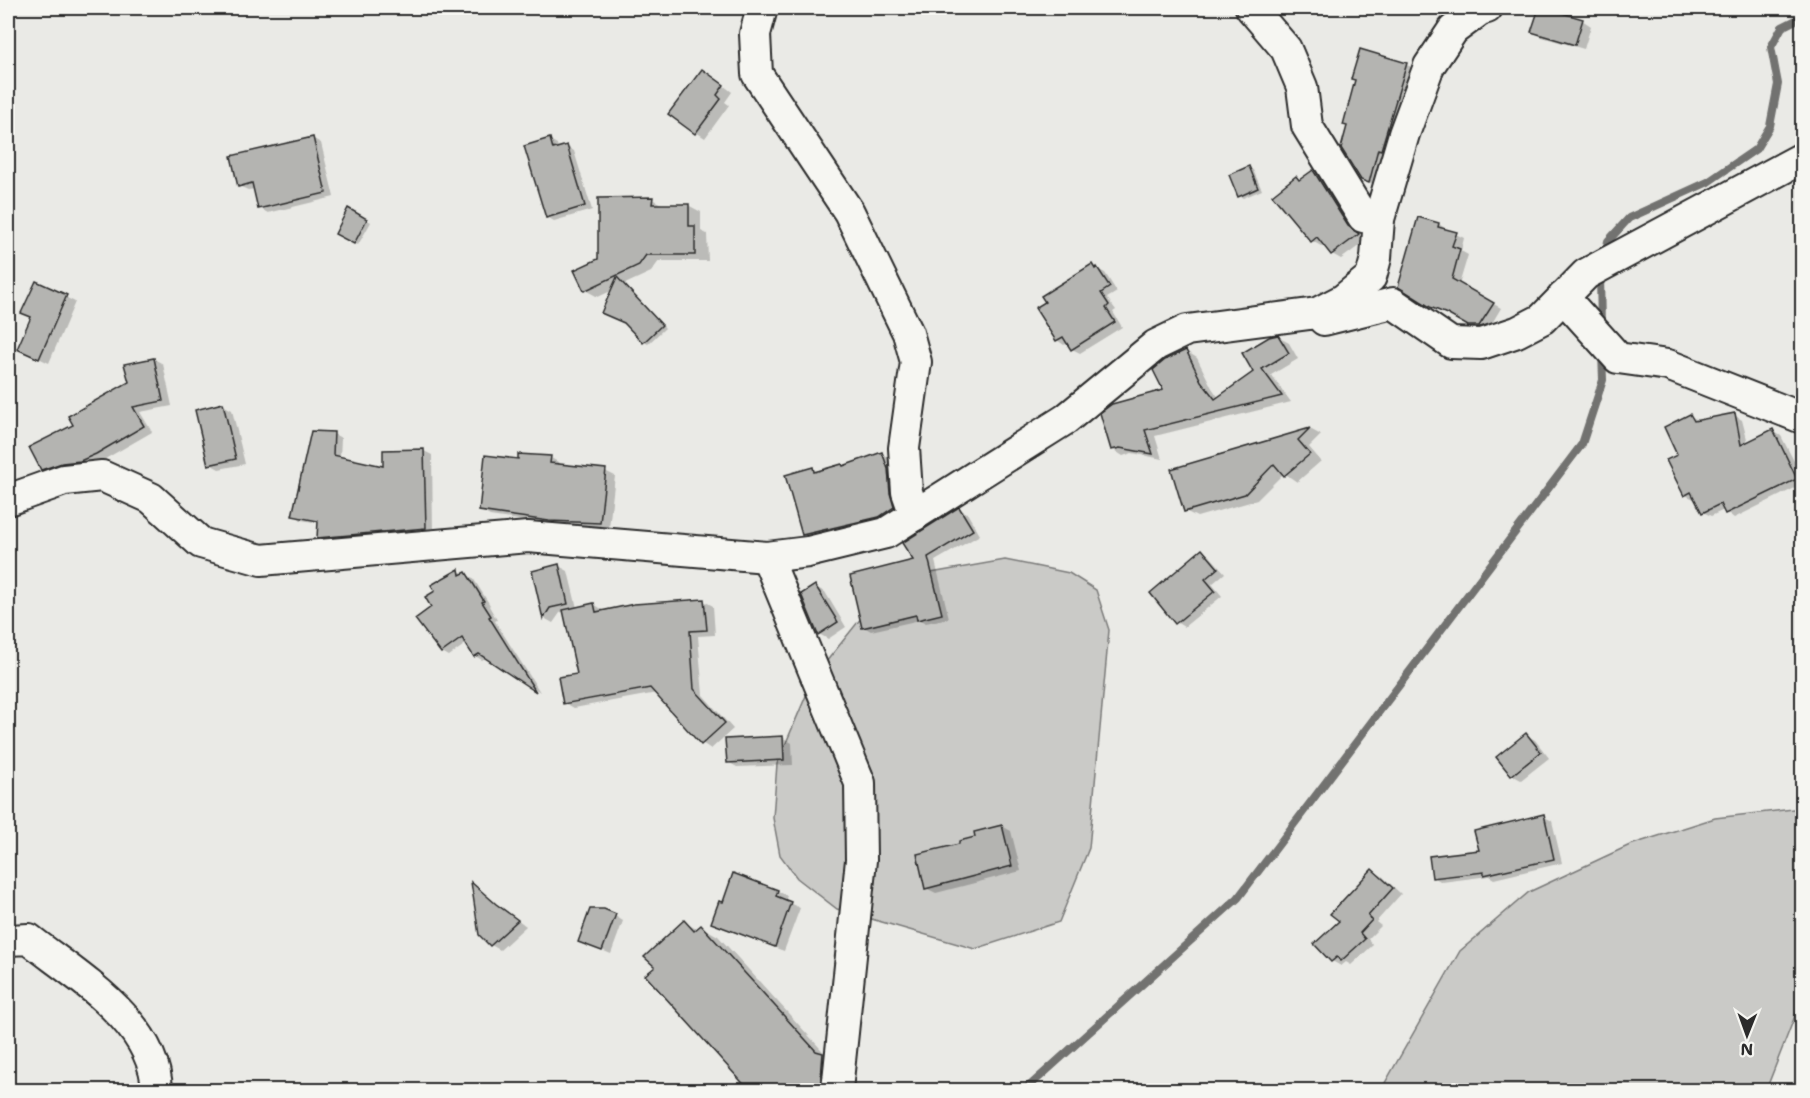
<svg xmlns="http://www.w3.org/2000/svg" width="1810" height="1098" font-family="'Shantell Sans',sans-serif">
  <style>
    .green { fill: #cacac7; stroke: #7a7a79; stroke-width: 1.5 }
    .shadow { fill: #0003 }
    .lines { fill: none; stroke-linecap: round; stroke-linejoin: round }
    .stream { stroke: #727270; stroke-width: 8 }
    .building { fill: #b4b4b1; stroke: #2b2b2b; stroke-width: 1.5 }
    .minor-casing { stroke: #2b2b2b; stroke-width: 34 }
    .minor { stroke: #f6f6f2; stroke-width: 30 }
  </style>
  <rect width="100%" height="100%" fill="#eaeae6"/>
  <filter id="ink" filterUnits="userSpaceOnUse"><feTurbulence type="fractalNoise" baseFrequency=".0167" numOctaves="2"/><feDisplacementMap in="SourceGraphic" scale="12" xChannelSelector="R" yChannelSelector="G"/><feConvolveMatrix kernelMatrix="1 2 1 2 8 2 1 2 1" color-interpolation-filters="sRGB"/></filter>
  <g filter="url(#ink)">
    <g class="green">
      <path d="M1005,560l64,13 27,17 13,40 -20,218 -30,74 -84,27 -138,-40 -40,-31 -17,-23 -7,-37 4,-54 37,-87 64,-80 53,-24z"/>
      <path d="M1802,808v190l-36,92h-385l79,-139 69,-59 101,-47 85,-27z"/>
    </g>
    <g class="shadow">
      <path d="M1540,8l42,12 9,6 -7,23 -42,-12 -9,-5z"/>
      <path d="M1361,51l46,14 8,4 -37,117 -16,-7 -5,-99z"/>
      <path d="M711,76l21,16 -7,10 4,3 -24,33 -9,-6z"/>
      <path d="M312,138l9,5 13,54 -66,16 -9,-5 -4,-19 -7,1 -9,-4z"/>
      <path d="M550,140l7,4 1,5 8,-3 8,5 18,59 -38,11 -7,-4z"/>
      <path d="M1249,168l4,2 9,20 -19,8 -4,-2z"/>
      <path d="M1313,171l9,5 35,57 10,7 -26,19 -9,-5 -8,-10 -3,2 -9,-5 -38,-46 22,-17 5,3z"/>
      <path d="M652,199l11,6h25l13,7v19l6,3 1,27h-49l-8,11 -26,12 40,44 -17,16 -4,-2 -31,-52 -15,7 -13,-7 15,-30z"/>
      <path d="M349,210l22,12 -13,23 -21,-11z"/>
      <path d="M1419,219l20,5 8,6 17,8 -3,13 7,4 -9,30 42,23 -13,22h-10l-22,-13 -26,-11z"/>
      <path d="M1092,266l13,7 12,19 -10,6 9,12 -3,2 9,15 -42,26 -8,-4 -4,-6 -4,2 -7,-5z"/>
      <path d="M37,283l38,19 -26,61 -21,-10z"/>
      <path d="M1278,337l11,6 9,16 -27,16 20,27 -136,34 7,23 -30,-6 -9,3 -11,-7 53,-58 21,-40 11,7 15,30 7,10 36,-26z"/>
      <path d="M154,359l9,5 9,42 -32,6 12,20 -47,27 -15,6 -38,9 -10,-5 33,-44 55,-42z"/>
      <path d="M223,405l9,5 13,54 -26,5 -9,-5z"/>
      <path d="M1734,415l8,5 6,23 25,-12 8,5 13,25 8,-4v31l-3,-2 -65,32 -10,-8 -13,6 -8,-4 -7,-14 -2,1 -9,-4 -6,-40 11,-39 8,4z"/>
      <path d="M1310,429l11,6 -12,12 12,14 -24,21 -13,-9 -27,27 -60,17 -12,-6 -12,-41z"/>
      <path d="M334,434l7,4 -1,20 45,10 39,-17 8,4 1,77 -107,9 -8,-4 2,-14 -19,-3 -7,-5z"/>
      <path d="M882,454l13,7 11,54 -90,26 -13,-7 9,-65 6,3 26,-5z"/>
      <path d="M551,458l9,5v3l45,5 10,5 -6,52 -50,-2 -69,-10 -9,-5 38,-51z"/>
      <path d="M959,509l8,4 13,22 -45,26 14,57 -23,5 -6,-3 -49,11 -7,-4 51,-67z"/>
      <path d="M1202,551l8,5 15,17 -13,11 10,12 -38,31 -8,-5z"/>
      <path d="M559,566l9,5 9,37 17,-4 9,6v2l101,-11 9,5 2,29 -17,1 5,59 30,34 -22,20 -9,-6 -45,-50 -83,15 -9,-5 13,-28 -14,-64 -4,2 -7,10 -9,-5 -10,-46z"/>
      <path d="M459,571l14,7 17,27 -1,1 8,14 -2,1 45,71 -53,-35 -5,3 -7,-4 -8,-13 -18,13 -7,-4 -9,-45 4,-16z"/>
      <path d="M815,587l10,5 21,35 -18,12 -9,-5z"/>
      <path d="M1526,735l9,5 14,18 -28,22 -9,-5z"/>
      <path d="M782,737l10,6 1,22 -56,2 -9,-5z"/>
      <path d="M1543,816l9,5 10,42 -68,16 -5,-3 -47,6 -9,-5z"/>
      <path d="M1002,826l9,5 10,40 -85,22 -10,-5 35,-43z"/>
      <path d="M1373,871l9,5 19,18 -25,28 5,4 -13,13 5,6 -22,20 -5,-3 -5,4 -9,-5 9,-40z"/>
      <path d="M473,885l53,41 -26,24 -9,-5z"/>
      <path d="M778,891l9,5 -2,5 15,7 -16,43 -62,-23 -9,-5 11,-20z"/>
      <path d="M615,916l8,5 -12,33 -31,-13z"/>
      <path d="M684,922l14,8 4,-3 16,9 111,122 7,32h-84l-105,-114 10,-9z"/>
    </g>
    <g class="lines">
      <g class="stream">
        <path d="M1605,256l3,-15 21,-23 79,-36 48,-33 14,-23 8,-42 -7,-37 11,-20 20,-10"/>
        <path d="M1600,274l1,53"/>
        <path d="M1025,1090l213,-192 344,-454 21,-64 -1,-28"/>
      </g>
    </g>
    <g class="building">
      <path d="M1539,8h6l38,11 -8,26 -44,-13z"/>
      <path d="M1360,49l47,14 -26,87 -3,-1 -9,34 -8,-3 -20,-32 6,-22 -4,-1 12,-45 -4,-1z"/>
      <path d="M702,69l22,16 -7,10 4,4 -26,35 -27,-20z"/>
      <path d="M313,137l13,56 -68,16 -6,-26 -14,4 -7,-31z"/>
      <path d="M550,138l3,11 14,-4 18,61 -39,12 -22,-72z"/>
      <path d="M1249,166l9,22 -20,9 -9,-22z"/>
      <path d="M1313,170l35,56 11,8 -28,21 -14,-18 -6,5 -39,-47 24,-19 3,4z"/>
      <path d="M653,197l-1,7h37v22h6v29h-49l-7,10 -55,26 -10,-21 24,-11v-61z"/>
      <path d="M348,208l19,11 -13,25 -19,-10z"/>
      <path d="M1418,217l21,6 -1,4 19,5 -5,14 8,3 -8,30 42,24 -15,23h-11l-21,-12 -17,-7 -32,-20z"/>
      <path d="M1092,264l3,5 2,-2 13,20 -9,6 8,12 -3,3 9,14 -44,28 -8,-13 -7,4 -21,-33 10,-6 -4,-6z"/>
      <path d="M617,277l45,48 -19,18 -19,-20 -23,-10z"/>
      <path d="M36,281l31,14 -28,64 -22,-10 14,-32 -10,-4z"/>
      <path d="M1278,335l11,18 -27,16 20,27 -137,34 8,24 -33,-6 -9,2 -11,-37 12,-9 51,-14 -10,-20 12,-10 21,-10 15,31 14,18 38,-27 -11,-19 27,-16z"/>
      <path d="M154,358l9,43 -30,6 11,19 -48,28 -16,7 -18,2 -21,7 -12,-23 44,-22 -5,-9 61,-34 -5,-18z"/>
      <path d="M223,403l13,56 -28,6 -13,-55z"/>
      <path d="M1735,413l6,32 32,-16 24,50 -72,35 -5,-10 -18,9 -11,-21 -7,4 -18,-36 11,-5 -13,-28 26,-13 4,7z"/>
      <path d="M1310,428l-12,12 12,14 -26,22 -10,-12 -29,30 -61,18 -13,-43z"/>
      <path d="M311,431l23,1 -1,23 50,11v-16l41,-1 2,79 -109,10 1,-17 -26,-5z"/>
      <path d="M882,452l6,17 2,24 4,14 -15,10 -77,18 -17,-60 28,-8 1,5 28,-8 1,2z"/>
      <path d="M518,454l33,2 -1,7 56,6 -6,54 -51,-2 -70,-10 6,-56 33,4z"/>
      <path d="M959,507l14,23 -45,27 14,57 -25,6 -1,-5 -54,13 -12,-52 63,-16 -11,-17z"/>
      <path d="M1202,549l16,19 -13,11 10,12 -40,33 -25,-31z"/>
      <path d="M559,564l9,40 -18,4 -7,11 -11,-48z"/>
      <path d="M459,569l1,6 6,-3 18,29 -2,1 9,14 -2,1 47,75 -57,-38 -5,3 -12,-19 -21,15 -26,-34 16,-12 -6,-10 10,-6 -4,-6z"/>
      <path d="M815,585l23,37 -20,13 -17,-41z"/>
      <path d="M704,599l3,31 -17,1 4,58 31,34 -24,22 -51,-57 -87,16 -5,-27 19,-3 -14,-64 31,-7 2,9 38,-8z"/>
      <path d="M1526,733l15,19 -30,24 -15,-19z"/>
      <path d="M783,736l1,24 -57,3 -2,-24z"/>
      <path d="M1544,814l10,45 -70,16v-3l-52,6 -3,-22 50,-6 -5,-19z"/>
      <path d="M1002,825l10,41 -87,23 -8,-35 42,-10v-3l16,-4 -1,-5z"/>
      <path d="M1372,869l21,19 -25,28 4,4 -12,13 5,6 -24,22 -4,-4 -6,5 -17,-18 25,-23 -9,-7z"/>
      <path d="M733,873l45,17 -2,6 15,6 -16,45 -64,-24 8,-22 4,1z"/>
      <path d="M471,882l25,22 22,16 -28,26 -11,-11z"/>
      <path d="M590,909h14l12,5 -14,37 -24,-9z"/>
      <path d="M684,920l10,11 7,-6 115,126 7,2 -3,37h-71l-104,-115 10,-8 -11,-10z"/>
    </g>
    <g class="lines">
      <defs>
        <g id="minor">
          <path d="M762,8l-7,26 2,40 92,138 59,121 8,29 -12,86 3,44 8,23"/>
          <path d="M1251,8l35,41 16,38 5,39 56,91 16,2"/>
          <path d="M1563,297l55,61 50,7 134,53"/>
          <path d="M1324,320l69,-17 58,40 30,1 36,-12 25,-13 44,-45 216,-116"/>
          <path d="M8,500l56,-20 38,-4 49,22 50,45 60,17 267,-23 239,20 41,-5 78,-19 180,-114 90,-74 31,-15 130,-17 27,-14 27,-22 5,-19 3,-39 25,-85 25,-68 24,-36 27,-20 7,-2"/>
          <path d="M767,557l93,226 1,77 -24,230"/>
          <path d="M8,940l21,-1c48,38 126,83 128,151"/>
        </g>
      </defs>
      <use href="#minor" class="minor-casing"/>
      <use href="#minor" class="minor"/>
    </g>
  </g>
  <rect width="1810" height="1098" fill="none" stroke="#f6f6f2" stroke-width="30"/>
  <rect x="15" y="15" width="1780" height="1068" fill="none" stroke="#2b2b2b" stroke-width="2" filter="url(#ink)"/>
  <g transform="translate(1747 1035) rotate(181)" stroke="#f6f6f2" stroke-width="4.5" paint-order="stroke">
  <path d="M0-4.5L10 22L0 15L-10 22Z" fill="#2b2b2b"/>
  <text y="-9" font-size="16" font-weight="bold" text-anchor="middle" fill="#2b2b2b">N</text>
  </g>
</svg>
